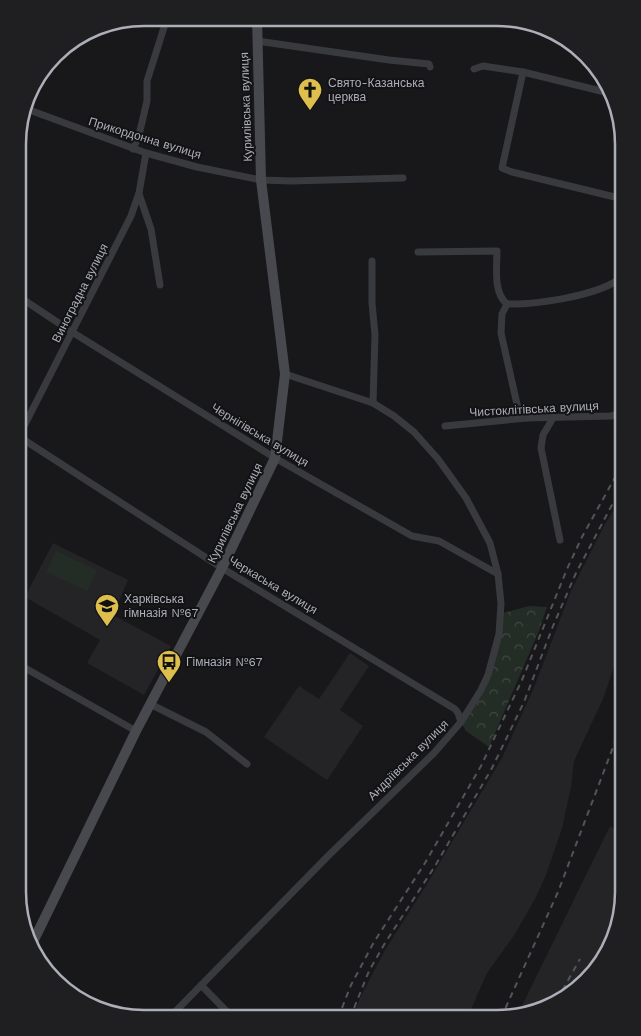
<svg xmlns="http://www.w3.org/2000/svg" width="641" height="1036" font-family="'Work Sans',sans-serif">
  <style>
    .built { fill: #242427 }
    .forest { fill: url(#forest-crowns) }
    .park { fill: #242c26 }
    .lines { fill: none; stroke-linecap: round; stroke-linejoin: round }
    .street { stroke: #393a3e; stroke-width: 7 }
    .secondary { stroke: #48494e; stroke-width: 10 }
    .rail { stroke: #535459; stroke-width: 2; stroke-dasharray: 6 5; stroke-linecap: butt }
    .labels { text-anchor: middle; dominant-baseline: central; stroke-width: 4; stroke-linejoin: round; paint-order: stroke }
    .poi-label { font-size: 12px; fill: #acaeb8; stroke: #131315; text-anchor: start }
    .street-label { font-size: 12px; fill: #acaeb8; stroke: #131315 }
    .rim { fill: none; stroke: #acaeb8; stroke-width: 2.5 }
  </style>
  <defs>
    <pattern id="forest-crowns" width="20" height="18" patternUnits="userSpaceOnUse" patternTransform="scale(1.25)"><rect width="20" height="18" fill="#242c26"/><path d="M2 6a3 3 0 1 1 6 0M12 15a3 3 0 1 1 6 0" fill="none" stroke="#414843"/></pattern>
  </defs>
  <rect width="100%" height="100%" fill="#18181a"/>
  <g class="built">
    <path d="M623,496v143l-20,60 -29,62 -3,26 -9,41 -16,47 -10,22 -21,37 -28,39 -20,45h-115l8,-20 25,-48 42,-66 75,-126 31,-68 38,-99 34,-67z"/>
    <path d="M53,543l75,37 -15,35 58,31 -27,49 -57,-32 13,-23 -75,-43z"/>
    <path d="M350,653l19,13 -29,44 23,16 -36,54 -63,-43 35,-51 20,13z"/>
    <path d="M610,826l13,8v67l-25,68 -53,40 -27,5z"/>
  </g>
  <path class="forest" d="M529,606l18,1 -9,26 -49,114 -23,-16 -5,-9 27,-47 12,-61z"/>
  <path class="park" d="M56,551l41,19 -10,21 -41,-19z"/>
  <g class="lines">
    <g class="street">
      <path d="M257,41l132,19 40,4 1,3"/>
      <path d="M474,69l9,-3 40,6 90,22"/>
      <path d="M523,72l-21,96 10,4 111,27"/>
      <path d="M24,108l122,45 51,14 64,13 30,1 112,-3"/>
      <path d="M133,149l6,-14 8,-34v-20l20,-63"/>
      <path d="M139,194l12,35 9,56"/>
      <path d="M418,252l79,-1c0,16 -4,42 10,53l-5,10 -1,19 18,80 8,5"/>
      <path d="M372,261v42l3,32 -2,68"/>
      <path d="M18,296l54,36 203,126 137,78 27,5 59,33"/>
      <path d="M507,304c29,1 87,-8 111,-24"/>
      <path d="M623,343l-5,-63 5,-4"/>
      <path d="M553,418l-10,17 -2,13 19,92"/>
      <path d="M445,426l82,-8 84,-2 12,-3"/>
      <path d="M18,436l204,132 233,141 3,4 3,9"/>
      <path d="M18,438l113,-222 8,-23 7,-40"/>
      <path d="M18,664l118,67"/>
      <path d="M150,704l56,28 41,32"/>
      <path d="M201,985l32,33"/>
      <path d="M169,1018l159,-162 106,-103 27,-31 20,-32 7,-15 11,-41 2,-30 -3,-30 -8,-31 -24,-45 -28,-39 -24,-27 -20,-16 -21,-13 -88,-29"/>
    </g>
    <path class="secondary" d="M31,946l105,-215 86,-163 53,-110 10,-84 -24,-194 -4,-162"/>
    <g class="rail">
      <path d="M615,728l8,-26"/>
      <path d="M557,1000l23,-41"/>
      <path d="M513,1015l3,-6"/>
      <path d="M338,1018l13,-33 23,-43 51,-79 56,-97 41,-86 45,-111 15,-32 41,-74"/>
      <path d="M350,1018l19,-47 16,-28 50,-77 57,-98 32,-66 29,-76 23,-53 47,-89"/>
      <path d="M501,1018l57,-126 65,-171"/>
    </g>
  </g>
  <defs>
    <symbol id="church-pin" viewBox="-11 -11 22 30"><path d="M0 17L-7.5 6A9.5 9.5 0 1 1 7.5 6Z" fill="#debe4c" stroke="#131315"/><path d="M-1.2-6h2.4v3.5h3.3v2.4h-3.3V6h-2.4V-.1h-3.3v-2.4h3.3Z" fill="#111"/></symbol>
    <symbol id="school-pin" viewBox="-11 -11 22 30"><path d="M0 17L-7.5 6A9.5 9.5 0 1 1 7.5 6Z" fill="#debe4c" stroke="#131315"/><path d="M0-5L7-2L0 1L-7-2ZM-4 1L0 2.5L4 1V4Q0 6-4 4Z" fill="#111"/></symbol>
    <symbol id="bus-pin" viewBox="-11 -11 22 30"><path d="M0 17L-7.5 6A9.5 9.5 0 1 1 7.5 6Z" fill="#debe4c" stroke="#131315"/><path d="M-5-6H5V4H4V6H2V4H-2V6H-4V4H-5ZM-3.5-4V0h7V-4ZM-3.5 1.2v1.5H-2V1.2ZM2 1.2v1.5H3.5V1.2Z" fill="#111"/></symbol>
  </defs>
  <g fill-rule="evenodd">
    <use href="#church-pin" x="296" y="76" width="28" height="38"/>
    <use href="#school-pin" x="93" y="592" width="28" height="38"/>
    <use href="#bus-pin" x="155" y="648" width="28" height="38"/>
  </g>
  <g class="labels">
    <g class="poi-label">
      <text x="328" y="83">Свято-Казанська<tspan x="328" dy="14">церква</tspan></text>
      <text x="124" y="599">Харківська<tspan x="124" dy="14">гімназія №67</tspan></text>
      <text x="186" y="662">Гімназія №67</text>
    </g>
    <g class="street-label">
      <text transform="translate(246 107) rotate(-92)">Курилівська вулиця</text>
      <text transform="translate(145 138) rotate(17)">Прикордонна вулиця</text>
      <text transform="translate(80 293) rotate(-63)">Виноградна вулиця</text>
      <text transform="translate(534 409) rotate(-3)">Чистоклітівська вулиця</text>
      <text transform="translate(260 435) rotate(31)">Чернігівська вулиця</text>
      <text transform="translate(235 513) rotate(-64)">Курилівська вулиця</text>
      <text transform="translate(273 585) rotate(31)">Черкаська вулиця</text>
      <text transform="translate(408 760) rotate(-45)">Андріївська вулиця</text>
    </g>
  </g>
  <path d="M0 0H641V1036H0ZM144 26H497A118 118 0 0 1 615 144V892A118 118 0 0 1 497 1010H144A118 118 0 0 1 26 892V144A118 118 0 0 1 144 26Z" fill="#1f1f22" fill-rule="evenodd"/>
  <path class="rim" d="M144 26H497A118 118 0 0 1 615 144V892A118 118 0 0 1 497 1010H144A118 118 0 0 1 26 892V144A118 118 0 0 1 144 26Z"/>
</svg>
